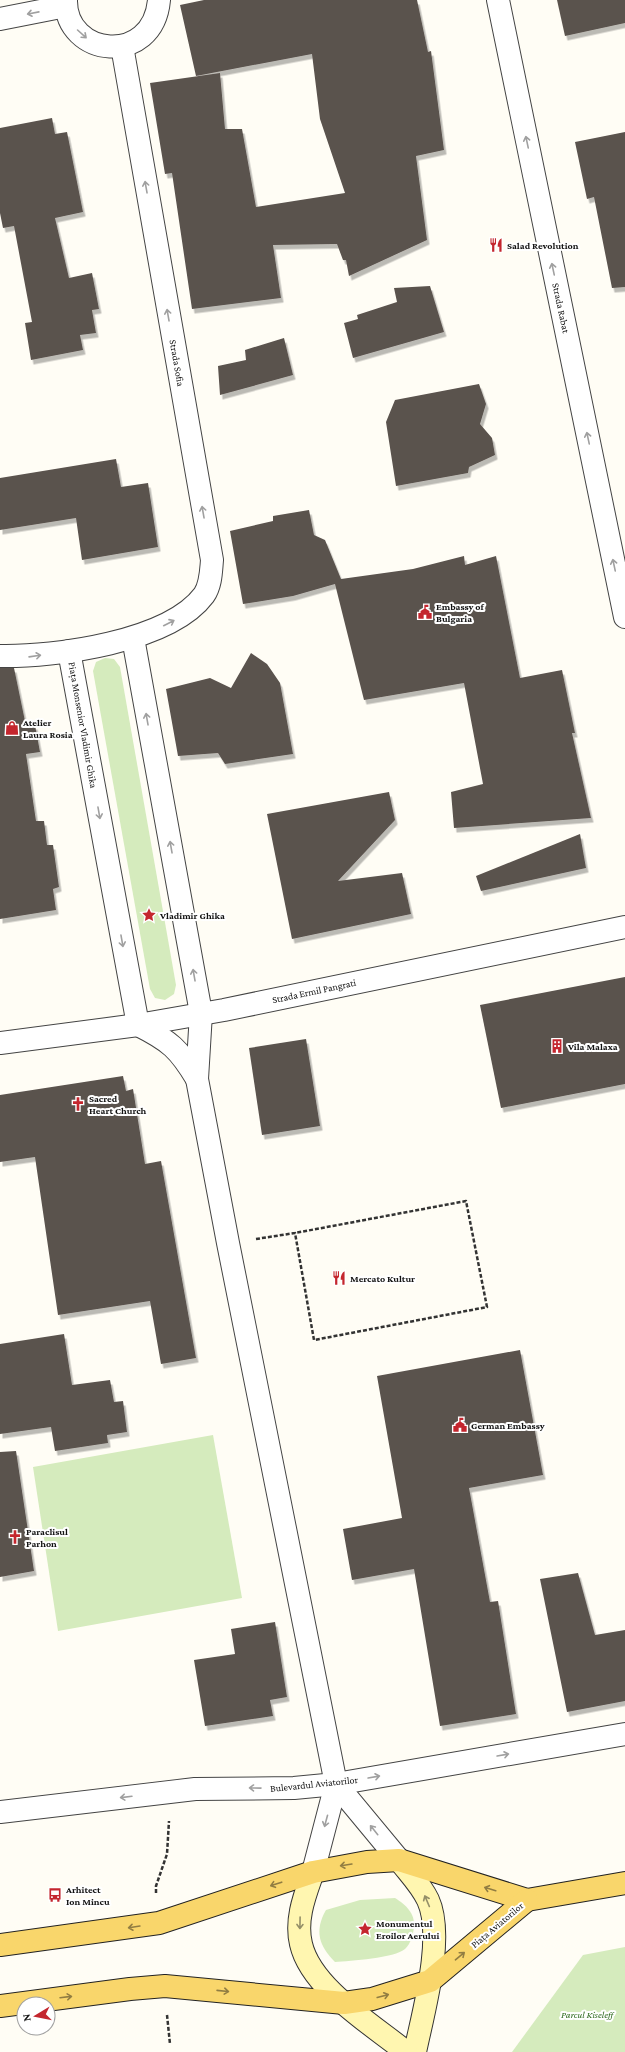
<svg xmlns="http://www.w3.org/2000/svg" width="625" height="2052" font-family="'Crimson Pro',serif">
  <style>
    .green { fill: #d5ebbd }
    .building { fill: #5a524d; filter: url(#shadow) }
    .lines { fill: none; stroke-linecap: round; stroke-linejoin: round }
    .street-casing { stroke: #444; stroke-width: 24 }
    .secondary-casing { stroke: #333; stroke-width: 24 }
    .primary-casing { stroke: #222; stroke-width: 24 }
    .path { stroke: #333; stroke-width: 2.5; stroke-dasharray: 4 2; stroke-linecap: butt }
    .street { stroke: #fff; stroke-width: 22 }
    .secondary { stroke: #fff6b0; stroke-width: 22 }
    .primary { stroke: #f9d66b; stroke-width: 22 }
    .oneway { stroke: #a0a0a0 }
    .oneway2 { stroke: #917d42 }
    .oneway3 { stroke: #948f68 }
    .labels { text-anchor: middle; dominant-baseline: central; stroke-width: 4; stroke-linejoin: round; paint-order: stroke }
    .poi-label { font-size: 10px; font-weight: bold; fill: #111; stroke: #fff; text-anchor: start }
    .street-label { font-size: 10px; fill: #111; stroke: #fff }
    .park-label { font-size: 10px; font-style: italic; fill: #2f6b1f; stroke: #fff }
  </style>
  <defs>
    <filter id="shadow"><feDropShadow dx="2.5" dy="4.5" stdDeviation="0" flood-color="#0004"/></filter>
  </defs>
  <rect width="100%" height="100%" fill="#fffdf5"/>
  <g class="green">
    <path d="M105,658l9,1 6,8 56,318 -2,9 -9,6 -10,-2 -5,-9 -57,-318 3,-9z"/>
    <path d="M213,1435l29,163 -184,33 -25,-164z"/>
    <path d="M395,1898c11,7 20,15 19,29 -1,8 -3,16 -9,22 -10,9 -55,12 -70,13 -16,-16 -21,-31 -9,-52l34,-10z"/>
    <path d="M625,1947v105h-113l71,-97z"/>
  </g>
  <g class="building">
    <path d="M204,0h213l11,52 3,-1 13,99 -28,6 11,84 -78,36 -3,-16h-3l-6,-16 -64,1 8,53 -89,11 -20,-136 -7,1 -15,-91 70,-10 5,56h17l14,78 89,-14 -25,-74 -8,-65 -116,22 -16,-71z"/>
    <path d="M557,0h68v23l-60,13z"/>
    <path d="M52,118l3,16 12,-2 16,80 -28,6 14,60 23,-5 7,36 -7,1 4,23 -16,2 3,15 -52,10 -6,-37 7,-1 -18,-96 -11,2 -3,-15v-85z"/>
    <path d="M625,132v155l-13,1 -18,-91 -7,2 -12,-57z"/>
    <path d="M430,286l14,46 -91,26 -9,-35 14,-4 -1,-4 40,-13 -3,-14z"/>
    <path d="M284,338l9,37 -73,20 -2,-29 28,-6 -1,-10z"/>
    <path d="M479,384l7,20 -6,20 12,14 3,17 -26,12 -1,6 -72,13 -10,-64 9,-22z"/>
    <path d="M116,459l5,28 27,-4 10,64 -76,13 -6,-42 -76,12v-52z"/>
    <path d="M309,510l5,25 11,5 16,39 72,-10 51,-13 1,9 31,-9 24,122 42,-8 13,63h-3l19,85 -137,10 -3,-36 32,-8 -19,-101 -100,17 -29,-116 -42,12 -50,8 -13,-73 43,-10v-5z"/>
    <path d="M251,653l16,11 13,19 13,71 -68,10 -7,-11 -40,3 -12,-67 44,-11 21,10z"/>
    <path d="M0,668h14l12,58 9,-1 5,27 -14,2 10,67h8l3,24h6l6,42 -6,2 3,21 -56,9z"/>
    <path d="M389,792l6,28 -57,61 64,-8 9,41 -119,25 -25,-125z"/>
    <path d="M580,834l6,34 -105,23 -5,-15z"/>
    <path d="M625,977v107l-124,24 -21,-103z"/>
    <path d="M306,1039l14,87 -58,9 -13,-87z"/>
    <path d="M123,1076l3,15 7,-2 12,75 16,-3 35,197 -35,6 -11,-63 -92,14 -23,-158 -35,5v-67z"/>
    <path d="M64,1334l8,51 38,-5 4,22 9,-1 4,31 -20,3 1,8 -53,8 -4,-24 -51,7v-90z"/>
    <path d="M520,1350l23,125 -74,13 21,114 8,-1 18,113 -76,12 -26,-157 -62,11 -9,-51 59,-11 -25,-142z"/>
    <path d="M16,1451l18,120 -34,6v-125z"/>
    <path d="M578,1573l17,62 30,-5v71l-58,11 -27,-133z"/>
    <path d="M275,1622l12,75 -17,3 3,16 -68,10 -11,-66 41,-6 -4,-25z"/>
  </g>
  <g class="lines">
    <defs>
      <g id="street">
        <path d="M66,0c-1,57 87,67 93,0"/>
        <path d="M498,0l127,617"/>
        <path d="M0,19l66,-13"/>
        <path d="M133,638l68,375 -4,66 31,164 108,541 -23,88"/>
        <path d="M69,651l69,374"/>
        <path d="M0,656c55,1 169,-14 204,-61 7,-10 7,-24 8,-35l-90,-514"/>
        <path d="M138,1025c32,16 41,24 59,54"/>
        <path d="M0,1043l138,-18 86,-15 401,-83"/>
        <path d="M336,1784l63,76"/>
        <path d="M0,1812l195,-23 99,-1 42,-4 289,-50"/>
      </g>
      <g id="secondary">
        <path d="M399,1860c10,13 22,25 29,40 17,37 -5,113 -13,152"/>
        <path d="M313,1872c-8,23 -18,47 -12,72 10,44 72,81 105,108"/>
      </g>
      <g id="primary">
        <path d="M0,1945l159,-22 154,-51 54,-10 32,-2 128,40 98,-17"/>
        <path d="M0,2006l130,-17 35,-3 179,17 28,-4 58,-18 97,-81"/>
      </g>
    </defs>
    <use href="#street" class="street-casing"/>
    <use href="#secondary" class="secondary-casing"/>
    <use href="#primary" class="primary-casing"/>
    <g class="path">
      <path d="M256,1239l39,-6 19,107 173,-33 -21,-106 -171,32"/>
      <path d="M156,1893v-7l11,-32 2,-33"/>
      <path d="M167,2015l3,29"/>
    </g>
    <use href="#street" class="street"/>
    <use href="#secondary" class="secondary"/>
    <use href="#primary" class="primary"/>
  </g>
  <defs><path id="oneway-shaft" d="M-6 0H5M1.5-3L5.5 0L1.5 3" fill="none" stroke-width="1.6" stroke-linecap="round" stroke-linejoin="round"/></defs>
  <g class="oneway">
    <use href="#oneway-shaft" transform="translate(33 13) rotate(169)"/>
    <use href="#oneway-shaft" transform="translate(82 34) rotate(42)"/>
    <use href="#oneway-shaft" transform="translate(527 142) rotate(-102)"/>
    <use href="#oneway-shaft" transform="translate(146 187) rotate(-100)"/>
    <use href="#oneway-shaft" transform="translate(553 269) rotate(-102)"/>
    <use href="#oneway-shaft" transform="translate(168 315) rotate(-100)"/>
    <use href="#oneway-shaft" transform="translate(588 438) rotate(-102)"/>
    <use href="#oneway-shaft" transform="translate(203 512) rotate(-100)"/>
    <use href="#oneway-shaft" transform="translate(614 565) rotate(-102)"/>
    <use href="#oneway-shaft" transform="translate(169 623) rotate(-27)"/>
    <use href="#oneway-shaft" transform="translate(35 656) rotate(-8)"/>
    <use href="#oneway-shaft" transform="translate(147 719) rotate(-100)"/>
    <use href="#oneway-shaft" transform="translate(99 813) rotate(80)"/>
    <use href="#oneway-shaft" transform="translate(171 847) rotate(-100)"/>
    <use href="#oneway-shaft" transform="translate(122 941) rotate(80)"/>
    <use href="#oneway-shaft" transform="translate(194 975) rotate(-100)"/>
    <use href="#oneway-shaft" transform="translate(503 1755) rotate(-10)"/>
    <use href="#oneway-shaft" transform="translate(374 1777) rotate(-10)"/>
    <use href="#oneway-shaft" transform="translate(255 1788) rotate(-179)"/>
    <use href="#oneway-shaft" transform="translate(126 1797) rotate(173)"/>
    <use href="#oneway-shaft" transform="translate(326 1821) rotate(105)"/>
    <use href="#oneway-shaft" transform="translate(374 1830) rotate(-129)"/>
  </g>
  <g class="oneway2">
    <use href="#oneway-shaft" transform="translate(346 1865) rotate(171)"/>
    <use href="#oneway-shaft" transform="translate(276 1884) rotate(162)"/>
    <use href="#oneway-shaft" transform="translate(490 1889) rotate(-163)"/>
    <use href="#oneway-shaft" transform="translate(134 1927) rotate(171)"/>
    <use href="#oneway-shaft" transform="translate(460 1956) rotate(-40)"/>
    <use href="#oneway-shaft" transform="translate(223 1991) rotate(6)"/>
    <use href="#oneway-shaft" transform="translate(383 1996) rotate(-15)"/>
    <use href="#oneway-shaft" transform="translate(66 1997) rotate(-7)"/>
  </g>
  <g class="oneway3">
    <use href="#oneway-shaft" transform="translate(427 1901) rotate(-113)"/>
    <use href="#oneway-shaft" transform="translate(300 1923) rotate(91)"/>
  </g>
  <defs>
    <symbol id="restaurant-bare" viewBox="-9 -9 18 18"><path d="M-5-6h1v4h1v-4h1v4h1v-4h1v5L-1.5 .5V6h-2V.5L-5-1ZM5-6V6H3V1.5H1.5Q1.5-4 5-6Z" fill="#c4262e" stroke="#fff" stroke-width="2.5" paint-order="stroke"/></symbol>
    <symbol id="civic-bare" viewBox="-9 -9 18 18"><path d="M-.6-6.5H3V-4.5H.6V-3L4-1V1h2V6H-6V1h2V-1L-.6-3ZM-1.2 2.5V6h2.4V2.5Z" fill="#c4262e" stroke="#fff" stroke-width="2.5" paint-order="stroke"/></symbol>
    <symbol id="shop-bare" viewBox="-9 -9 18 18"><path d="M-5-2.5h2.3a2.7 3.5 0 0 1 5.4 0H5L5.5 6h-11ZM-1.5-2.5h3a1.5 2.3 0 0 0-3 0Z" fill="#c4262e" stroke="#fff" stroke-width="2.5" paint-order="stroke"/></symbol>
    <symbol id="sight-bare" viewBox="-9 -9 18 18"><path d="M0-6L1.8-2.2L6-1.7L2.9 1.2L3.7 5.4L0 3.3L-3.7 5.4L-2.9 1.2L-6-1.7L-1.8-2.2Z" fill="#c4262e" stroke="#fff" stroke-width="2.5" paint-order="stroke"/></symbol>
    <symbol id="building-bare" viewBox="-9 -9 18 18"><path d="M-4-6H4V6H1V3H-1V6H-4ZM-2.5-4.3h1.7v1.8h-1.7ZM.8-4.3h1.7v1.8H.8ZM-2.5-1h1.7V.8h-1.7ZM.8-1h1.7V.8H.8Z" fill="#c4262e" stroke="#fff" stroke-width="2.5" paint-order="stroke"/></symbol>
    <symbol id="church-bare" viewBox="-9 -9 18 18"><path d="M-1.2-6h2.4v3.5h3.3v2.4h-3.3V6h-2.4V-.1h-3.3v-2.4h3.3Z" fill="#c4262e" stroke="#fff" stroke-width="2.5" paint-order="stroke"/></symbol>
    <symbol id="bus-bare" viewBox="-9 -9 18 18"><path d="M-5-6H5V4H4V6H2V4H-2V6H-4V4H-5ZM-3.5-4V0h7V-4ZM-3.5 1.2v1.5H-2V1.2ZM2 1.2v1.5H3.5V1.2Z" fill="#c4262e" stroke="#fff" stroke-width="2.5" paint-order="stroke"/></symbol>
  </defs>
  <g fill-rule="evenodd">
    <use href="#restaurant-bare" x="486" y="235" width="20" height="20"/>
    <use href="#civic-bare" x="415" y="602" width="20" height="20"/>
    <use href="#shop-bare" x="2" y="718" width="20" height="20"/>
    <use href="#sight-bare" x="139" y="905" width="20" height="20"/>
    <use href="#building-bare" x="547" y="1036" width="20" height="20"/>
    <use href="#church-bare" x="68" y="1094" width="20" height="20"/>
    <use href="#restaurant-bare" x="329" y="1268" width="20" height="20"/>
    <use href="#civic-bare" x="450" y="1415" width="20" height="20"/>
    <use href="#church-bare" x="5" y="1527" width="20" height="20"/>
    <use href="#bus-bare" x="45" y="1885" width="20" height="20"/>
    <use href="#sight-bare" x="355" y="1919" width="20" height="20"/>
  </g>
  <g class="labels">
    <g class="poi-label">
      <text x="507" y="245">Salad Revolution</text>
      <text x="436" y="606">Embassy of<tspan x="436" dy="12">Bulgaria</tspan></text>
      <text x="23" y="722">Atelier<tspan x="23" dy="12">Laura Rosia</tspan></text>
      <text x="160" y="915">Vladimir Ghika</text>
      <text x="568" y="1046">Vila Malaxa</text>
      <text x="89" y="1098">Sacred<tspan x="89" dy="12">Heart Church</tspan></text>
      <text x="350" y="1278">Mercato Kultur</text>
      <text x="471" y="1425">German Embassy</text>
      <text x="26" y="1531">Paraclisul<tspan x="26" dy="12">Parhon</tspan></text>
      <text x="66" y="1889">Arhitect<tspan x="66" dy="12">Ion Mincu</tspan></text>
      <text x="376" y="1923">Monumentul<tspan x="376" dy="12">Eroilor Aerului</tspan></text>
    </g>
    <g class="street-label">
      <text transform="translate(561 308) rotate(78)">Strada Rabat</text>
      <text transform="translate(177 363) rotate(80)">Strada Sofia</text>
      <text transform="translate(83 725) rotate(80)">Piața Monsenior Vladimir Ghika</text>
      <text transform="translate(314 991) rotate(-12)">Strada Ermil Pangrati</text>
      <text transform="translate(314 1784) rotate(-6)">Bulevardul Aviatorilor</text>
      <text transform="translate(497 1925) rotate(-40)">Piața Aviatorilor</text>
    </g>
    <g class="park-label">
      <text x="587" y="2014">Parcul Kiseleff</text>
    </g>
  </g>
  <g transform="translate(36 2016) rotate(260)"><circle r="19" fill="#ffffff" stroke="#a0a0a0"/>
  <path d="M0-3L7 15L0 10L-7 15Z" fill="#c4262e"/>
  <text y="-6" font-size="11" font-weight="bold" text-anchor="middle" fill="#111111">N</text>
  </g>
</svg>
